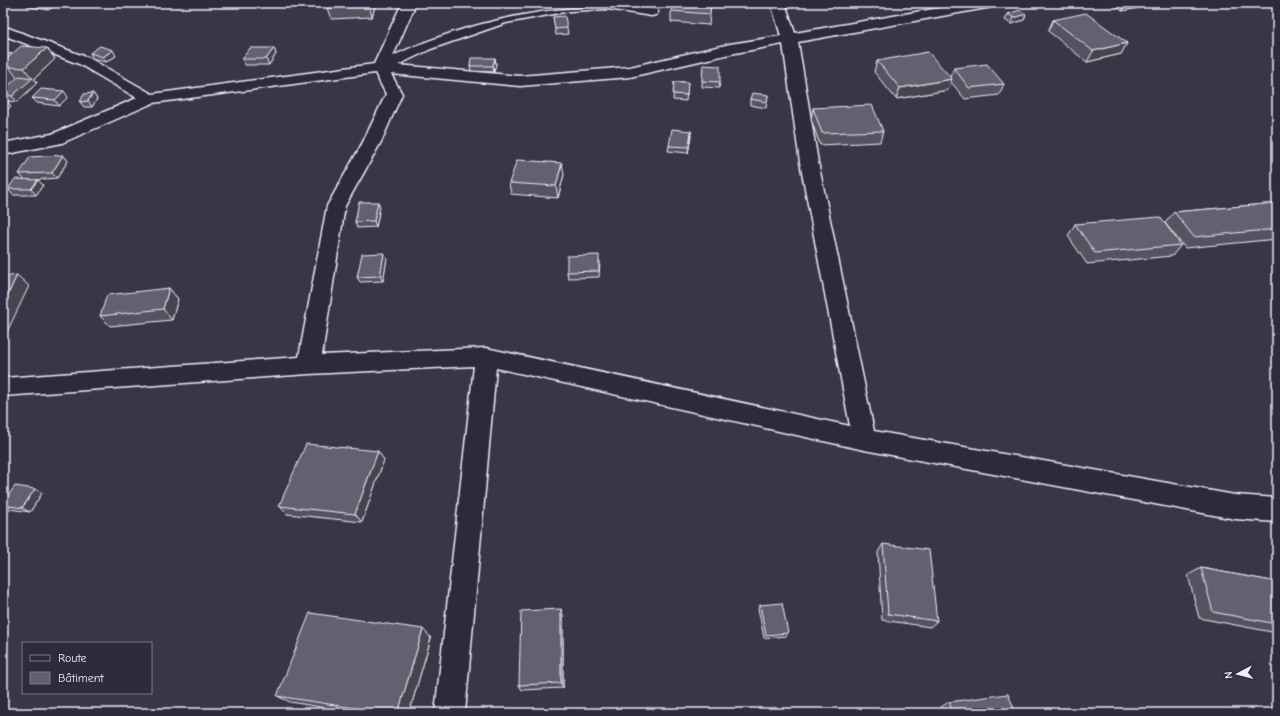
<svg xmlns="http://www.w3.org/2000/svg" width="1280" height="716" font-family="'Comic Neue',sans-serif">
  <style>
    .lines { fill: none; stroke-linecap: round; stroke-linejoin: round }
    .minor-casing { stroke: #e8f1f8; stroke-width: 3 }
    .minor { fill: #2f2a3d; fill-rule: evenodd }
    .wall { fill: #555361; stroke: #e8f1f8 }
    .shaded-wall { fill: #45444f; stroke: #e8f1f8 }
    .building { fill: #636171; stroke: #e8f1f8 }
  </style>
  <rect width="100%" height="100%" fill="#3a3648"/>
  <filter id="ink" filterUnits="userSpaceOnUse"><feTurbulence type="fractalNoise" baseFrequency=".025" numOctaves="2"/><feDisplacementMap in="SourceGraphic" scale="8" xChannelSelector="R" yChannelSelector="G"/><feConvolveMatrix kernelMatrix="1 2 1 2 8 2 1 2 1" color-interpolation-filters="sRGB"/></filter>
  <g filter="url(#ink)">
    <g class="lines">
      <defs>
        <path id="minor" d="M402,3h14l-23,53c78,-37 177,-56 263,-47l2,3 -2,3 -5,1 -43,-7 -38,2 -64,12 -75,26 -33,16 122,11 110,-9 100,-23 51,-8 -10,-33h14l10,30 173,-30h31l-2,3 -5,1 -194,35 20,120 56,269 361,64 42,3v24l-42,-3 -371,-69 -368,-82 -31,345h-30l39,-347 -165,8 -306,22v-18l296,-21 28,-151 36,-64 23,-48 -11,-21 -222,30 -91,40 -59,12v-12l49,-9 85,-36 -58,-34 -76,-29v-9l86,32 63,36 222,-30zM783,44l17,118 50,264 -364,-78 -164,7 23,-149 36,-64 21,-48 -11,-20 129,12 110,-9 100,-23z"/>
      </defs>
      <use href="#minor" class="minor-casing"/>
      <use href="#minor" class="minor"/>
    </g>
    <g class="wall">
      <path d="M25,3h34l-11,7 -21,-4z"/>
      <path d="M329,3h47l-4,14 -41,2 -4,-11z"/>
      <path d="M511,3h25l-1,2z"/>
      <path d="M711,3l-2,22 -38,-3v-11z"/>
      <path d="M1112,3h34l-2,4 -22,4z"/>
      <path d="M1008,14l16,6 -13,4 -6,-4z"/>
      <path d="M553,17l14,11 1,6 -12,1z"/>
      <path d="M1053,20l74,23 -6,11 -34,8 -39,-31z"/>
      <path d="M47,48l8,11 -21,20 3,4 -20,19 -11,-1 5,5 -8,-7v-45h9z"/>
      <path d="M274,48l2,6 -7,11h-24l-3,-6z"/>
      <path d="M90,53l26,3 -10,6 -13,-3z"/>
      <path d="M495,58l1,6 -2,8 -23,-1 -1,-5z"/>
      <path d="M877,61l73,16 4,-9 50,16 -5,11 -34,4 -14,-17 -3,8 -52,9 -22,-27z"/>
      <path d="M703,65l17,17 -1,6 -17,-1z"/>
      <path d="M674,82h14l-2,19 -13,-1z"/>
      <path d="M93,93l4,6 -5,8h-8l-4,-5z"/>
      <path d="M768,95l-2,13 -16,-3v-6z"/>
      <path d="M68,97l-9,9 -22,-3 -5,-5z"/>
      <path d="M813,108l70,23 -3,11 -60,3 -9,-26z"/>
      <path d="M691,131l-3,22 -20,-2 1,-5z"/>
      <path d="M63,155l5,6 -11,17 -21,2 7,5 -7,10h-23l-5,-6 16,-10 -5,-5z"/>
      <path d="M564,174l-6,24 -47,-4 -2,-11z"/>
      <path d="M378,202l2,5 -4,20 -19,1 -2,-6z"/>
      <path d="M1277,203v36l-92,9 -20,-25 9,-11z"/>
      <path d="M1075,224l106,21 -9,11 -85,8 -19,-28z"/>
      <path d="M387,258l-4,23 -23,1 -3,-5z"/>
      <path d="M600,261l-1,16 -31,1 -1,-6z"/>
      <path d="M169,288l9,11 -6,21 -62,6 -10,-10z"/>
      <path d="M384,460l-22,62 -75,-8 -8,-8z"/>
      <path d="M35,489l7,4 -12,19 -21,-3 -6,-4v-2z"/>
      <path d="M883,544l54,77 -7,6 -48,-7 -4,-68z"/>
      <path d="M1201,568l76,14v51l-78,-15 -11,-43z"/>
      <path d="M760,605l28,28 -2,3 -22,2 -6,-30z"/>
      <path d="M563,615v73l-41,2 -3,-5z"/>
      <path d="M431,638l-22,75h-52l-67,-11 -13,-6z"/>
      <path d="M949,702l67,11h-73l-2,-6z"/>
    </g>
    <g class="shaded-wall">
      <path d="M46,3h13l-11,7 -4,-6z"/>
      <path d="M370,3h6l-4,14 -3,-11z"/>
      <path d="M1138,3h8l-2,4 -22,4 4,-6z"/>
      <path d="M1026,14l-2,6 -13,4 3,-6z"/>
      <path d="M1127,43l-6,11 -34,8 6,-11z"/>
      <path d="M47,48l8,11 -21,20 3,4 -20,19 -5,-6 20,-18 -8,-10z"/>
      <path d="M274,48l2,6 -7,11 -3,-6z"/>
      <path d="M113,50l3,6 -10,6 -3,-5z"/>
      <path d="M495,58l1,6 -2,8 -1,-6z"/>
      <path d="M3,67h6l9,12 -15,13z"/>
      <path d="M952,79l-4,11 -52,9 4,-11z"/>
      <path d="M64,91l4,6 -9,9 -4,-6z"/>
      <path d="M93,93l4,6 -5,8 -4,-6z"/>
      <path d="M6,100l5,6 -8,8v-11z"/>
      <path d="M691,131v6l-3,16 1,-6z"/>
      <path d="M63,155l5,6 -11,17 -5,-5z"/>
      <path d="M562,163l2,11 -6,24 -2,-12z"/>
      <path d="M38,180l5,5 -7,10 -5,-6z"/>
      <path d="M378,202l2,5 -4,20 -2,-6z"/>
      <path d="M384,253l3,5 -4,23 -3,-5z"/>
      <path d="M17,275l12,11 -26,54v-35z"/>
      <path d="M169,288l9,11 -6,21 -9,-11z"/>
      <path d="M378,451l6,9 -22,62 -7,-8z"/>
      <path d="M35,489l7,4 -12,19 -8,-4z"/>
      <path d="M561,609l2,6v73l-2,-5z"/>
      <path d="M423,629l8,9 -22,75h-11z"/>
    </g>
    <g class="building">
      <path d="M36,3h10l-2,1z"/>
      <path d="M329,3h41l-1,3 -42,2z"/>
      <path d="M673,3h38l-1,11 -39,-3z"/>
      <path d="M1123,3h15l-12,2z"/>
      <path d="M1020,10l6,4 -12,4 -6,-4z"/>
      <path d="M1086,13l41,30 -34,8 -40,-31z"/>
      <path d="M565,16l2,12 -12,1 -2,-12z"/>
      <path d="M21,46l26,2 -23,20 -15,-1 -6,5v-10z"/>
      <path d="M100,46l13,4 -10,7 -13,-4z"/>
      <path d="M250,48h24l-8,11h-24z"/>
      <path d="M928,52l24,27 -52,9 -23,-27z"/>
      <path d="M5,53l7,1 -9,8v-8z"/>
      <path d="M471,58h24l-2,8h-23z"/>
      <path d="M987,64l17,20 -35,4 -15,-20z"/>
      <path d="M703,65l17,1v16l-18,-1z"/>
      <path d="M19,76l14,2 -21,18 -9,-1v-4z"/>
      <path d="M674,82h14l-1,13 -14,-1z"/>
      <path d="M41,89l23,2 -9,9 -23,-2z"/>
      <path d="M93,93l-5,8 -8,1 4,-8z"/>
      <path d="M752,93l16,2 -1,7 -17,-3z"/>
      <path d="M3,100h3l-3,3z"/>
      <path d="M872,105l11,26 -61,2 -9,-25z"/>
      <path d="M672,129l19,2 -2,16 -20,-1z"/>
      <path d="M63,155l-11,18 -33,1 11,-17z"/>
      <path d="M517,160l45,3 -6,23 -47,-3z"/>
      <path d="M15,179l23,1 -7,9h-23z"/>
      <path d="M359,202h19l-4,19 -19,1z"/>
      <path d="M1277,203v26l-83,8 -20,-25z"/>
      <path d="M1160,217l21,28 -86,8 -20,-29z"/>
      <path d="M384,253l-4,23 -23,1 5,-23z"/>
      <path d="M599,255v16l-32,1v-16z"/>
      <path d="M17,275l-14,30v-28z"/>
      <path d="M169,288l-6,21 -63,7 7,-21z"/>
      <path d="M306,444l72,7 -23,63 -76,-8z"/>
      <path d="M15,486l20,3 -13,19 -19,-3v-2z"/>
      <path d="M883,544l46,6 8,71 -49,-7z"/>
      <path d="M1201,568l76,14v42l-64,-12z"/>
      <path d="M782,603l6,30 -22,2 -6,-30z"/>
      <path d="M561,609v74l-42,2 2,-74z"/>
      <path d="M310,613l113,16 -25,84h-12l-109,-17z"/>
      <path d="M1008,694l8,19h-63l-4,-11z"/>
    </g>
  </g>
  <rect width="1280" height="716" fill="none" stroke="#2f2a3d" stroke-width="16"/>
  <rect x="8" y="8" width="1264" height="700" fill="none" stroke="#e8f1f8" stroke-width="1.5" filter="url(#ink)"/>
  <rect x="22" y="642" width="130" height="52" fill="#2f2a3d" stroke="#797a88"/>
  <rect x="30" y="655" width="20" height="6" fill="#2f2a3d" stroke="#797a88"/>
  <text x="58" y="662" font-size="12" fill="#e8f1f8">Route</text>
  <rect x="30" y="672" width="20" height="12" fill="#636171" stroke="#797a88"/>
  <text x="58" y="682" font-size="12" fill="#e8f1f8">Bâtiment</text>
  <g transform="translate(1238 674) rotate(263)" stroke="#2f2a3d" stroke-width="3" paint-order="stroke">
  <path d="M0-3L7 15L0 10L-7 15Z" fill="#e8f1f8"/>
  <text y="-6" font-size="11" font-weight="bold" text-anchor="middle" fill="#e8f1f8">N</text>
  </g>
</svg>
